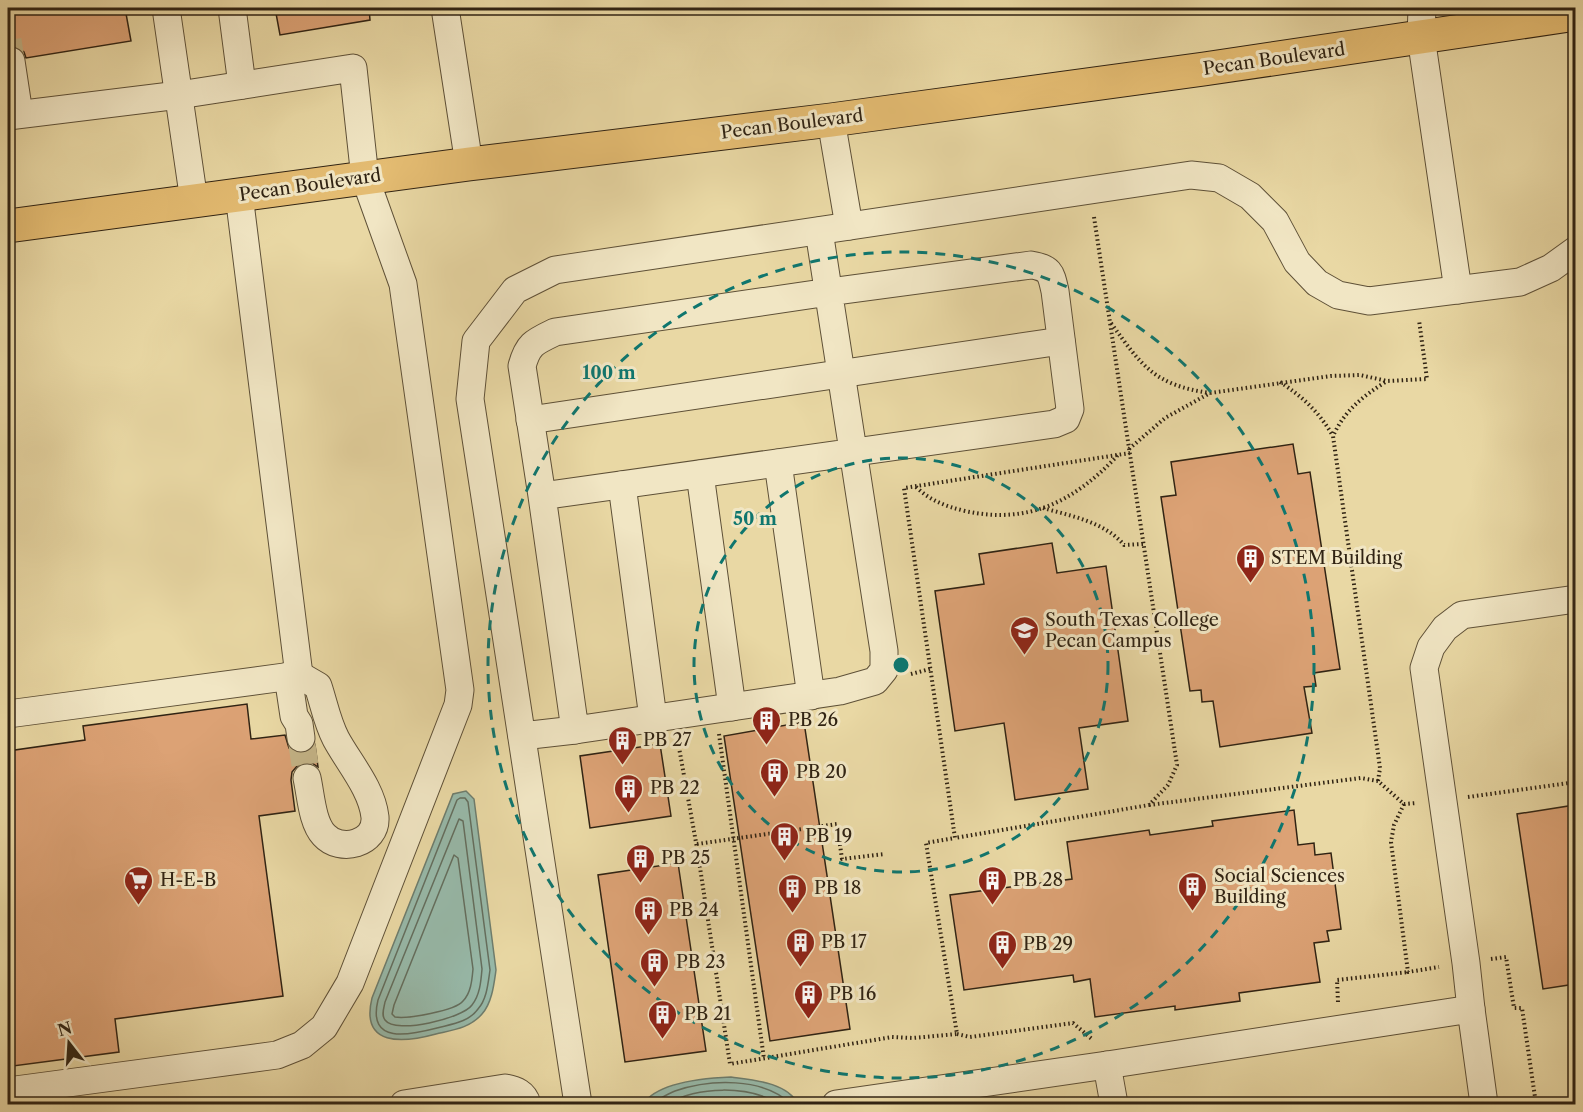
<svg xmlns="http://www.w3.org/2000/svg" width="1583" height="1112" font-family="'Libre Caslon Text',serif">
  <style>
    .water { fill: #97b9a9; stroke: #6e7d6d; stroke-width: 1.5 }
    .lines { fill: none; stroke-linecap: round; stroke-linejoin: round }
    .shore { stroke: #646e5e; stroke-width: 1.5 }
    .building { fill: #dca275; stroke: #302313; stroke-width: 1.5 }
    .minor-tunnel { stroke: #c4b487; stroke-width: 27; stroke-dasharray: 27 14; stroke-linecap: butt }
    .minor-casing { stroke: #5e5037; stroke-width: 29 }
    .major-casing { stroke: #302313; stroke-width: 35 }
    .path { stroke: #302313; stroke-width: 4; stroke-dasharray: 1.5 3; stroke-linecap: butt }
    .minor { stroke: #f1e6c4; stroke-width: 27 }
    .major { stroke: #e4bc72; stroke-width: 33 }
    .ring { fill: none; stroke: #0f766e; stroke-width: 3; stroke-dasharray: 10 8 }
    .labels { text-anchor: middle; dominant-baseline: central; stroke-width: 6; stroke-linejoin: round; paint-order: stroke }
    .street-label { font-size: 18px; fill: #302313; stroke: #f1e6c4 }
    .poi-label { font-size: 18px; fill: #302313; stroke: #f1e6c4; text-anchor: start }
    .centre { fill: #0f766e; stroke: #f1e6c4; stroke-width: 3 }
    .ring-label { font-size: 18px; text-anchor: middle; font-weight: bold; fill: #0f766e; stroke: #f1e6c4; stroke-width: 6; stroke-linejoin: round; paint-order: stroke }
  </style>
  <rect width="100%" height="100%" fill="#e9d8a4"/>
  <filter id="stains"><feTurbulence type="fractalNoise" baseFrequency=".00333" numOctaves="4"/><feColorMatrix values="0 0 0 0 .2 0 0 0 0 .09 0 0 0 0 .02 0 0 0 .5 -.17"/></filter>
  <radialGradient id="worn" r=".72"><stop offset=".6" stop-color="#630" stop-opacity="0"/><stop offset="1" stop-color="#630" stop-opacity=".3"/></radialGradient>
  <g class="water">
    <path d="M466,791l8,8 22,171c-2,14 -4,33 -14,44 -12,14 -29,16 -46,20 -33,9 -76,13 -64,-36l81,-204z"/>
    <path d="M731,1077c21,3 56,5 67,27h-155c15,-22 63,-26 88,-27z"/>
  </g>
  <g class="lines">
    <g class="shore">
      <path d="M460,798h5l3,4 22,168c-2,13 -3,29 -12,39 -9,13 -26,15 -41,19 -27,7 -70,17 -59,-28l79,-200z"/>
      <path d="M459,819l4,2 19,148c-1,12 -2,26 -10,36 -9,13 -76,30 -87,15 -4,-5 -1,-12 0,-18z"/>
      <path d="M454,855l4,3 15,111c-1,11 -2,24 -10,32 -8,10 -56,18 -68,16l-3,-3 2,-9z"/>
      <path d="M650,1104c8,-4 17,-10 25,-13 35,-12 88,-14 116,13"/>
      <path d="M666,1104c33,-18 81,-19 114,0"/>
      <path d="M689,1104c23,-5 47,-8 69,0"/>
    </g>
  </g>
  <g class="building">
    <path d="M8,8h117l6,33 -105,17 -2,-6 -7,-5 -9,-1z"/>
    <path d="M275,8h94l1,12 -90,15z"/>
    <path d="M1293,444l5,30 12,-2 30,197 -26,4 2,13 -12,1 8,46 -92,14 -7,-46 -11,1 -1,-12 -11,1 -29,-194 15,-2 -5,-33z"/>
    <path d="M1052,543l5,30 49,-7 22,155 -49,7 9,61 -73,11 -11,-77 -49,8 -20,-140 49,-7 -5,-30z"/>
    <path d="M247,704l4,35 34,-4 4,13 7,5 7,1 7,-3 5,-6 3,22 -6,-4h-9l-6,3 -5,6 -1,8 4,31 -36,5 24,180 -168,23 4,33 -106,14 -5,-37v-278l77,-11 -2,-14z"/>
    <path d="M804,722l46,307 -80,12 -46,-305z"/>
    <path d="M660,744l11,72 -81,12 -10,-72z"/>
    <path d="M1575,805v179l-32,5 -26,-175z"/>
    <path d="M1294,810l4,35 16,-2 1,12 16,-2 10,76 -14,2 2,10 -15,2 6,39 -81,11 1,8 -65,9v-4l-80,11 -5,-38 -16,3 -1,-7 -109,15 -14,-95 122,-16 -5,-37 82,-12 1,5 63,-9 -1,-5z"/>
    <path d="M678,863l28,188 -81,11 -27,-187z"/>
  </g>
  <g class="lines">
    <g class="minor-tunnel">
      <path d="M8,40l3,21"/>
      <path d="M301,738l6,40"/>
    </g>
    <defs>
      <g id="minor">
        <path d="M166,8l28,193"/>
        <path d="M232,8l10,77"/>
        <path d="M445,8l24,156"/>
        <path d="M1422,8l-1,29 37,253"/>
        <path d="M11,61l8,53"/>
        <path d="M8,116l171,-21 174,-27 12,110 38,106 57,406 -2,15 -108,278 -26,44 -22,18 -25,10 -269,36"/>
        <path d="M831,120l18,106"/>
        <path d="M239,195l60,480"/>
        <path d="M530,420l531,-79"/>
        <path d="M778,463l33,233"/>
        <path d="M700,474l32,233"/>
        <path d="M622,485l31,233"/>
        <path d="M542,496l-20,-130c6,-22 12,-24 33,-34l274,-40 202,-27c20,3 20,9 24,26l15,118 -4,10 -12,5 -498,70 -14,2 33,234 265,-39 35,-10 9,-11v-19c-22,-140 -44,-280 -65,-420"/>
        <path d="M288,676l6,40 5,8 2,14"/>
        <path d="M8,714l291,-39 19,11c6,18 9,36 18,53 13,24 36,50 39,78 2,27 -35,36 -51,18 -12,-13 -13,-39 -17,-57"/>
        <path d="M522,736l53,-6"/>
        <path d="M1471,1009l-5,-46 -42,-295 7,-21 14,-19 17,-13 114,-16"/>
        <path d="M1107,1065l7,39"/>
        <path d="M404,1104l101,-16c11,2 19,5 22,16"/>
        <path d="M578,1104l-108,-705 6,-58 39,-51 40,-20 636,-95 28,3 31,18 25,25 22,41 20,21 21,12 31,6 151,-19 31,-14 25,-18"/>
        <path d="M836,1104l271,-39 364,-56 13,95"/>
      </g>
      <path id="major" d="M8,226l461,-62 362,-44 373,-51 372,-55"/>
    </defs>
    <use href="#minor" class="minor-casing"/>
    <use href="#major" class="major-casing"/>
    <g class="path">
      <path d="M1094,217l83,548 -9,20 -19,20 -194,33 -51,-350 226,-35"/>
      <path d="M1111,323c31,43 43,62 99,70"/>
      <path d="M1280,382c23,15 39,30 53,54"/>
      <path d="M1129,449l36,-31 45,-25 121,-17 29,-1 27,6 40,-2 -8,-59"/>
      <path d="M916,487c15,14 29,19 49,24 64,14 110,-10 153,-56"/>
      <path d="M1043,508c28,8 62,14 81,37l19,-1"/>
      <path d="M911,674l19,-5"/>
      <path d="M719,734l45,325"/>
      <path d="M678,742l19,106 33,216 162,-27 21,1 44,-4 -31,-191 29,-5"/>
      <path d="M1378,781l2,-13 -47,-332c12,-26 30,-40 54,-55"/>
      <path d="M1468,797l108,-15"/>
      <path d="M1404,804l-10,21 -3,17 17,130 31,-5"/>
      <path d="M1149,805l212,-27 17,3 26,23 12,-1"/>
      <path d="M697,844l140,-20 5,35 43,-5"/>
      <path d="M1491,959l15,-2 8,51h8l14,96"/>
      <path d="M1338,1002l-1,-22 71,-8"/>
      <path d="M957,1034l13,3 103,-14 20,17"/>
    </g>
    <use href="#minor" class="minor"/>
    <use href="#major" class="major"/>
  </g>
  <g class="ring">
    <circle cx="901" cy="665" r="207"/>
    <circle cx="901" cy="665" r="413"/>
  </g>
  <defs>
    <symbol id="building-pin" viewBox="-11 -11 22 30"><path d="M0 17L-7.5 6A9.5 9.5 0 1 1 7.5 6Z" fill="#8f2418" stroke="#f1e6c4"/><path d="M-4-6H4V6H1V3H-1V6H-4ZM-2.5-4.3h1.7v1.8h-1.7ZM.8-4.3h1.7v1.8H.8ZM-2.5-1h1.7V.8h-1.7ZM.8-1h1.7V.8H.8Z" fill="#fff"/></symbol>
    <symbol id="university-pin" viewBox="-11 -11 22 30"><path d="M0 17L-7.5 6A9.5 9.5 0 1 1 7.5 6Z" fill="#8f2418" stroke="#f1e6c4"/><path d="M0-5L7-2L0 1L-7-2ZM-4 1L0 2.5L4 1V4Q0 6-4 4Z" fill="#fff"/></symbol>
    <symbol id="supermarket-pin" viewBox="-11 -11 22 30"><path d="M0 17L-7.5 6A9.5 9.5 0 1 1 7.5 6Z" fill="#8f2418" stroke="#f1e6c4"/><path d="M-6-5.5h2.5l.6 2H6L4.5 2H-2.5L-4.4-4H-6ZM-1.5 3.2a1.3 1.3 0 1 0 .1 0ZM3 3.2a1.3 1.3 0 1 0 .1 0Z" fill="#fff"/></symbol>
  </defs>
  <g fill-rule="evenodd">
    <use href="#building-pin" x="1234" y="542" width="33" height="45"/>
    <use href="#university-pin" x="1008" y="614" width="33" height="45"/>
    <use href="#building-pin" x="750" y="704" width="33" height="45"/>
    <use href="#building-pin" x="606" y="724" width="33" height="45"/>
    <use href="#building-pin" x="758" y="756" width="33" height="45"/>
    <use href="#building-pin" x="612" y="772" width="33" height="45"/>
    <use href="#building-pin" x="768" y="820" width="33" height="45"/>
    <use href="#building-pin" x="624" y="842" width="33" height="45"/>
    <use href="#supermarket-pin" x="122" y="864" width="33" height="45"/>
    <use href="#building-pin" x="976" y="864" width="33" height="45"/>
    <use href="#building-pin" x="1176" y="870" width="33" height="45"/>
    <use href="#building-pin" x="776" y="872" width="33" height="45"/>
    <use href="#building-pin" x="632" y="894" width="33" height="45"/>
    <use href="#building-pin" x="784" y="926" width="33" height="45"/>
    <use href="#building-pin" x="986" y="928" width="33" height="45"/>
    <use href="#building-pin" x="638" y="946" width="33" height="45"/>
    <use href="#building-pin" x="792" y="978" width="33" height="45"/>
    <use href="#building-pin" x="646" y="998" width="33" height="45"/>
  </g>
  <g class="labels">
    <g class="street-label">
      <text transform="translate(1274 59) rotate(-8)">Pecan Boulevard</text>
      <text transform="translate(792 124) rotate(-7)">Pecan Boulevard</text>
      <text transform="translate(310 185) rotate(-8)">Pecan Boulevard</text>
    </g>
    <g class="poi-label">
      <text x="1271" y="558">STEM Building</text>
      <text x="1045" y="620">South Texas College<tspan x="1045" dy="21">Pecan Campus</tspan></text>
      <text x="788" y="720">PB 26</text>
      <text x="643" y="740">PB 27</text>
      <text x="796" y="772">PB 20</text>
      <text x="650" y="788">PB 22</text>
      <text x="805" y="836">PB 19</text>
      <text x="661" y="858">PB 25</text>
      <text x="1214" y="876">Social Sciences<tspan x="1214" dy="21">Building</tspan></text>
      <text x="160" y="880">H-E-B</text>
      <text x="1013" y="880">PB 28</text>
      <text x="814" y="888">PB 18</text>
      <text x="669" y="910">PB 24</text>
      <text x="821" y="942">PB 17</text>
      <text x="1023" y="944">PB 29</text>
      <text x="676" y="962">PB 23</text>
      <text x="829" y="994">PB 16</text>
      <text x="684" y="1014">PB 21</text>
    </g>
  </g>
  <circle cx="901" cy="665" r="9" class="centre"/>
  <g class="ring-label">
    <text x="609" y="379">100 m</text>
    <text x="755" y="525">50 m</text>
  </g>
  <rect width="1583" height="1112" fill="none" stroke="#e9d8a4" stroke-width="30"/>
  <rect x="9" y="9" width="1565" height="1094" fill="none" stroke="#302313" stroke-width="3"/>
  <rect x="15" y="15" width="1553" height="1082" fill="none" stroke="#302313" stroke-width="1.5"/>
  <g transform="translate(69 1043) rotate(343)" stroke="#f1e6c4" stroke-width="4.5" paint-order="stroke">
  <path d="M0-4.5L10 22L0 15L-10 22Z" fill="#302313"/>
  <text y="-9" font-size="16" font-weight="bold" text-anchor="middle" fill="#302313">N</text>
  </g>
  <rect width="100%" height="100%" filter="url(#stains)"/>
  <rect width="100%" height="100%" fill="url(#worn)"/>
</svg>
